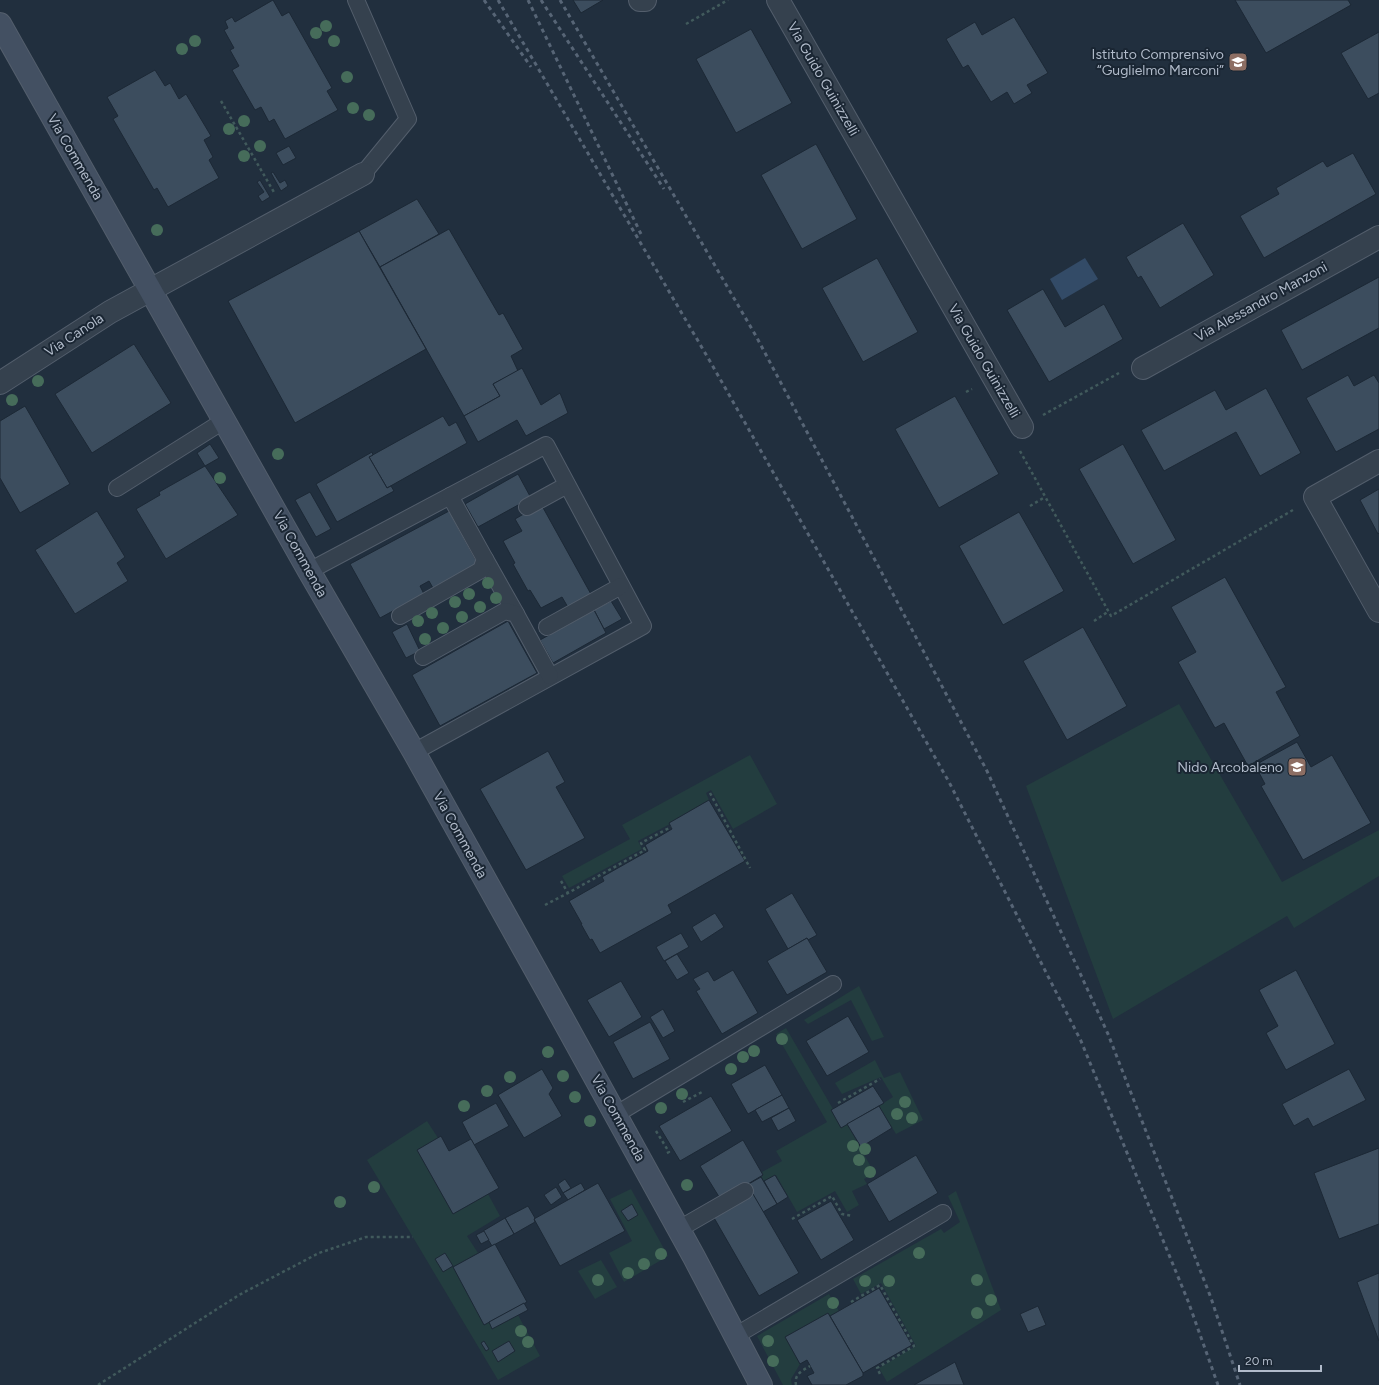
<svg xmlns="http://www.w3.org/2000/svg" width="1379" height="1385" font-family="Figtree,sans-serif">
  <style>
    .green { fill: #233d3f }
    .water { fill: #334b67 }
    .building { fill: #3c4d5e; stroke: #1c2835 }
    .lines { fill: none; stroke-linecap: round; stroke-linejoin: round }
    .lane-casing { stroke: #535e6c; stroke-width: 18 }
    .street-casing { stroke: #535e6c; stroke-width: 24 }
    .secondary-casing { stroke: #535e6c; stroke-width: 24 }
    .path { stroke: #415a5c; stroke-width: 2.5; stroke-dasharray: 3 3; stroke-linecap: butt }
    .lane { stroke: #35414e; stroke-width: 16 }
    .street { stroke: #35414e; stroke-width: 22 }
    .secondary { stroke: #435062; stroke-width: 22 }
    .rail { stroke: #576576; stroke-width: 3; stroke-dasharray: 4 4; stroke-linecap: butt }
    .tree { fill: #466c5a }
    .labels { text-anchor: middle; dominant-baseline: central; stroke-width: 4; stroke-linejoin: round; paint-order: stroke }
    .poi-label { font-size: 14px; fill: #b1bbca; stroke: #1a2633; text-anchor: end }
    .street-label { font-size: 14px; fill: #b1bbca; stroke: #1a2633 }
  </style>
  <rect width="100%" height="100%" fill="#212f3e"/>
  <g class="green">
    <path d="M1179,704l103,178 97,-52v46l-85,52 -7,-12 -174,103 -87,-233z"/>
    <path d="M750,755l27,49 -44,25 -22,-39 -5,3 3,7 -40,23 1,1 -32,17 4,8 -73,39 -7,-12 68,-37 -8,-14z"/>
    <path d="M859,986l25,51 -12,4 -21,-41 -43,24 -4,-4z"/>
    <path d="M786,1028l47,81 -2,1 10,17 6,-3 28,50 -11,5 3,5 -15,7 7,14 -12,7 -12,-21 -38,21 -21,-37 -12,6 -3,-4 2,-2 -1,-3 20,-11 -6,-10 51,-29 -51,-88z"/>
    <path d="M875,1060l9,18 16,-6 23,48 -27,14 -17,-28 14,-9 -12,-20 -39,17 -7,-11z"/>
    <path d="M427,1121l11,17 -21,12 36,64 35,-20 12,22 -33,20 11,17 -25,14 31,57 5,-2 29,-7 22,41 -42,24 -131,-220z"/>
    <path d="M631,1189l37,67 -44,26 -15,-29 23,-12 -22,-42z"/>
    <path d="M956,1191l45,119 -114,72 -8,-14 37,-22 -35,-63 -20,11 -8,-15 88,-50 3,4 16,-11 -12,-26z"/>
    <path d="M601,1260l16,27 -22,12 -17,-28z"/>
    <path d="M829,1294l10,17 -9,5 -2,-3 -43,24 15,27 -9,15 1,6h-9l-26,-49z"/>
  </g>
  <path class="water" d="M1085,258l13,21 -36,21 -12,-21z"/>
  <g class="building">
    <path d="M273,0l9,16 7,-4 43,76 -5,3 11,19 -53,29 -11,-20 -5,3 -8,-15 -6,3 -23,-40 7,-4 -9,-16 4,-2 -10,-18 4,-2 -3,-7 7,-4 3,5z"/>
    <path d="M573,0h30l-22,13z"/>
    <path d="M1235,0h113l3,5 -85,48z"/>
    <path d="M1014,17l34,56 -21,12 5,8 -18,11 -7,-12 -16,10 -23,-37 -5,3 -17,-29 29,-17 7,13z"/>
    <path d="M751,29l41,74 -56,30 -40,-74z"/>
    <path d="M1379,32v61l-11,6 -27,-46z"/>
    <path d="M155,70l10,16 5,-3 9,16 7,-5 25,42 -7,4 9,17 -4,3 10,18 -51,29 -11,-19 -3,2 -41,-71 5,-3 -11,-19z"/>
    <path d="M816,144l41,75 -55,30 -41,-74z"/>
    <path d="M289,146l7,12 -13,7 -7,-12z"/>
    <path d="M1353,153l23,41 -112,64 -24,-42 39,-22 -3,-6 47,-27 4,6z"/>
    <path d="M273,172l7,11 5,-3 3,6 -7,5 -10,-18z"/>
    <path d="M260,180l10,17 -8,5 -4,-6 6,-4 -7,-10z"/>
    <path d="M417,199l22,35 -59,33 -21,-36z"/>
    <path d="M1183,223l31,52 -54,33 -19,-32 -3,2 -12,-21z"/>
    <path d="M449,229l50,86 4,-2 20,36 -12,7 7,15 -25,13 7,12 -36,20 -84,-149z"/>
    <path d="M359,231l67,118 -131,74 -67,-122z"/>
    <path d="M877,258l41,74 -55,30 -41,-74z"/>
    <path d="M1379,277v51l-77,42 -21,-40z"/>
    <path d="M1043,289l22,38 39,-23 19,35 -74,43 -42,-72z"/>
    <path d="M134,344l37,59 -79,50 -37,-59z"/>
    <path d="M522,368l19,37 19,-12 8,20 -42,23 -9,-16 -39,22 -14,-26 36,-20 -7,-12z"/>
    <path d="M1348,375l6,11 20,-11 5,8v46l-43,23 -30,-54z"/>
    <path d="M1266,388l35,65 -41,23 -24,-44 -72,39 -23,-41 74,-40 11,20z"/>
    <path d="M955,396l44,78 -60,34 -44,-79z"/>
    <path d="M25,406l45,78 -50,29 -20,-35v-57z"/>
    <path d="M443,416l6,10 7,-4 11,21 -80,45 -18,-31z"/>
    <path d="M210,444l9,14 -14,8 -8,-13z"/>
    <path d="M1123,444l53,96 -43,24 -54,-95z"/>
    <path d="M372,452l1,3 -4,2 18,31 4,-2 3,5 -57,31 -21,-38z"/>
    <path d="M205,466l33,49 -72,44 -30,-50 24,-14 -1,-3z"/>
    <path d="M518,474l13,24 -53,29 -13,-23z"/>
    <path d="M1379,489v44l-1,1 -18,-34z"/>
    <path d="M310,492l21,37 -15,8 -21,-37z"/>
    <path d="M541,504l51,92 -23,13 -7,-12 -21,11 -11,-18 -2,1 -15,-27 2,-1 -12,-22 19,-10 -7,-12z"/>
    <path d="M97,511l28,46 -8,6 11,18 -53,33 -40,-64z"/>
    <path d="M449,511l29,53 -45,24 -4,-7 -9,5 4,8 -44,24 -30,-54z"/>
    <path d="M1019,512l45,79 -61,34 -44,-79z"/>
    <path d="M1225,577l61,110 -10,5 24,44 -52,30 -24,-43 -9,5 -37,-66 18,-10 -25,-45z"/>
    <path d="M611,601l11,18 -18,10 -10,-19z"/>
    <path d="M594,610l12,23 -53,30 -13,-23z"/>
    <path d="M508,621l29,52 -97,53 -28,-51z"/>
    <path d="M407,624l13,27 -14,7 -14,-26z"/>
    <path d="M1083,627l44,79 -60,34 -44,-79z"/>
    <path d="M1297,742l14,25 21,-12 39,68 -68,37 -42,-74 4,-2 -10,-19z"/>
    <path d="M548,751l17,31 -9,5 29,51 -59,32 -46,-81z"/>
    <path d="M709,800l36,61 -77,44 4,8 -72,40 -8,-14 -2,1 -9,-16h1l-13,-23 35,-20 -2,-4 46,-26 -3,-6 27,-16 -3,-6z"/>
    <path d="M792,893l25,42 -9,5 -1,-2 -19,11 -23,-40z"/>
    <path d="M715,913l9,14 -23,15 -9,-15z"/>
    <path d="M681,933l8,14 -25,14 -8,-14z"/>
    <path d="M807,938l20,34 -40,23 -20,-34z"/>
    <path d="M677,954l12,19 -12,7 -12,-19z"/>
    <path d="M733,970l25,43 -36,21 -26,-43 4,-2 -7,-10 15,-8 6,10z"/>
    <path d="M1296,970l39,74 -49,26 -20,-37 12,-7 -19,-36z"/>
    <path d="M621,981l21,36 -33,20 -22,-37z"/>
    <path d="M663,1009l12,22 -12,7 -13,-21z"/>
    <path d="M848,1016l21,36 -42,24 -21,-35z"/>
    <path d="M650,1022l20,37 -37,20 -20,-37z"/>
    <path d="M765,1065l17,30 -34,19 -17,-30z"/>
    <path d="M542,1069l11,19 -4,6 13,22 -38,22 -26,-43z"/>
    <path d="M1349,1069l17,31 -53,27 -5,-9 -14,8 -12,-22z"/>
    <path d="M873,1086l11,17 -43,25 -10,-18z"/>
    <path d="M782,1095l7,13 -27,14 -7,-12z"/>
    <path d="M711,1096l21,35 -52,30 -21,-35z"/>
    <path d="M496,1103l13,23 -35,19 -12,-23z"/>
    <path d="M879,1106l13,22 -31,19 -14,-23z"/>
    <path d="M789,1108l7,13 -18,10 -7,-13z"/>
    <path d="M441,1136l8,15 22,-12 28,49 -46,26 -36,-64z"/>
    <path d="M743,1140l20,35 -42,25 -21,-34z"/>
    <path d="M1379,1148v76l-40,15 -25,-66z"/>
    <path d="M916,1155l22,38 -49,29 -22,-38z"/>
    <path d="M775,1175l13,22 -11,7 -13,-23z"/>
    <path d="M761,1177l16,27 -14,8 -16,-27z"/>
    <path d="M565,1179l6,9 -8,5 -5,-9z"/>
    <path d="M581,1183l4,7 -17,10 -5,-7z"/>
    <path d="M598,1183l27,48 -65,35 -26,-47z"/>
    <path d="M556,1187l6,10 -11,8 -7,-10z"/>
    <path d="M753,1194l46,79 -40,23 -46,-80z"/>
    <path d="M831,1201l23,39 -33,20 -24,-40z"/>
    <path d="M632,1204l6,11 -10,6 -7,-10z"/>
    <path d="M528,1206l7,12 -1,1 1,3 -21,12 -9,-16z"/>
    <path d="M505,1218l9,16 -22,12 -9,-15z"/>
    <path d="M484,1231l5,9 -8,4 -5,-9z"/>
    <path d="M495,1244l32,58 -43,23 -31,-58z"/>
    <path d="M445,1253l8,13 -10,6 -8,-13z"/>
    <path d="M1379,1273v68l-22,-59z"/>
    <path d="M879,1288l33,57 -49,28 -33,-57z"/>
    <path d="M524,1303l4,7 -36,19 -3,-7z"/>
    <path d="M1038,1306l8,19 -18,7 -8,-18z"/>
    <path d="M828,1313l35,60v3l-17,9h-34l-5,-9 7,-3 -7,-13 -7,4 -15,-27z"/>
    <path d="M484,1341l5,8 -3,2 -5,-8z"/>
    <path d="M509,1341l6,10 -17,11 -6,-11z"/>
    <path d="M955,1362l9,23h-50z"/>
  </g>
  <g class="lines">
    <defs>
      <g id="lane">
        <path d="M356,0l52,119 -45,55"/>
        <path d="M117,488l108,-68"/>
        <path d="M527,507l40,-22"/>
        <path d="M485,559l31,55"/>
        <path d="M309,571l237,-126 97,181 -229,126"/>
        <path d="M400,616l81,-46 4,-11 -35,-63"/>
        <path d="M547,627l74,-41"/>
        <path d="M423,657l82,-46 11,3 34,62"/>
        <path d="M615,1115l218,-131"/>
        <path d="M679,1229l66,-38"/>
        <path d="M735,1336l208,-123"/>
      </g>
      <g id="street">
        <path d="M640,0h5"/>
        <path d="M778,0l244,427"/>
        <path d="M1143,368l236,-131"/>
        <path d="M0,383l110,-71 253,-138"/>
        <path d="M1379,461l-64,36 64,114"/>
      </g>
      <path id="secondary" d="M0,24l309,547 105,181 135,242 145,263 67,128"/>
    </defs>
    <use href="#lane" class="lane-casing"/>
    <use href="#street" class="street-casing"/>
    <use href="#secondary" class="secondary-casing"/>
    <g class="path">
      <path d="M686,24l42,-24"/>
      <path d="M221,101l54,93"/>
      <path d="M966,392l6,-3"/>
      <path d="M1043,415l76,-42"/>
      <path d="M1020,451l91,165 182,-106"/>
      <path d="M1030,506l15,-9"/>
      <path d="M1094,621l15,-10"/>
      <path d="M710,793l40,75"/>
      <path d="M561,881l7,12 77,-43 -4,-7 30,-16"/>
      <path d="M545,905l23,-12"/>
      <path d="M683,1102l21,-11"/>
      <path d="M838,1103l42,-24"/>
      <path d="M656,1131l13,21 -4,2"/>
      <path d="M792,1219l40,-23 10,18 11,2"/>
      <path d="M851,1302l29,-17 34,61 -37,22 3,6"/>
      <path d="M98,1385l141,-90 80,-42 47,-16h47"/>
      <path d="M796,1385c-2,-11 6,-14 14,-19"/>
    </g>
    <use href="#lane" class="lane"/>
    <use href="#street" class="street"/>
    <use href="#secondary" class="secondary"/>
    <g class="rail">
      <path d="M484,0l47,67"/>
      <path d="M498,0l213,363 238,419 132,259 107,260 30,84"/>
      <path d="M528,0l113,234"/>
      <path d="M541,0l123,189"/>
      <path d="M560,0l196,336 231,435 121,263 103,264 29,87"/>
    </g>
  </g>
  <g class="tree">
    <circle cx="326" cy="26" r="6"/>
    <circle cx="316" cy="33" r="6"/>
    <circle cx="195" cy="41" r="6"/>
    <circle cx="334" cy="41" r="6"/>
    <circle cx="182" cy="49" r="6"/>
    <circle cx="347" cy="77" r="6"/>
    <circle cx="353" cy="108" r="6"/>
    <circle cx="369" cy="115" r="6"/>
    <circle cx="244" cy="121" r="6"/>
    <circle cx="229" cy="129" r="6"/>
    <circle cx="260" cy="146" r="6"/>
    <circle cx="244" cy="156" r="6"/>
    <circle cx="157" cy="230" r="6"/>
    <circle cx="38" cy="381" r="6"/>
    <circle cx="12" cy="400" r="6"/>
    <circle cx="278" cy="454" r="6"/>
    <circle cx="220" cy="478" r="6"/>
    <circle cx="488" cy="583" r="6"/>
    <circle cx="469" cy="594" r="6"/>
    <circle cx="496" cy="598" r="6"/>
    <circle cx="455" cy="602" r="6"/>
    <circle cx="480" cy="607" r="6"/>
    <circle cx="432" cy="613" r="6"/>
    <circle cx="462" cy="617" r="6"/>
    <circle cx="418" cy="621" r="6"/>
    <circle cx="443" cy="628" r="6"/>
    <circle cx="425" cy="639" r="6"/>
    <circle cx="782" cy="1039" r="6"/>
    <circle cx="754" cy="1051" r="6"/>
    <circle cx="548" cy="1052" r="6"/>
    <circle cx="743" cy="1057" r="6"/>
    <circle cx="731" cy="1069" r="6"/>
    <circle cx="563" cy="1076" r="6"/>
    <circle cx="510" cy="1077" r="6"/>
    <circle cx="487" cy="1091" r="6"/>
    <circle cx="682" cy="1094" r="6"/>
    <circle cx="575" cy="1097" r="6"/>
    <circle cx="905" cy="1102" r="6"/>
    <circle cx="464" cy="1106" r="6"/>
    <circle cx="661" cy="1108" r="6"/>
    <circle cx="897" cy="1114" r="6"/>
    <circle cx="912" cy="1118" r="6"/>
    <circle cx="590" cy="1121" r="6"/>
    <circle cx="853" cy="1146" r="6"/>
    <circle cx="865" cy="1149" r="6"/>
    <circle cx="859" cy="1160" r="6"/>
    <circle cx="870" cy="1172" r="6"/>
    <circle cx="687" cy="1185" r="6"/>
    <circle cx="374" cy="1187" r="6"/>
    <circle cx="340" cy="1202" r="6"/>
    <circle cx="919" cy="1253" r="6"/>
    <circle cx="661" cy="1254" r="6"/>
    <circle cx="644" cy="1264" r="6"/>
    <circle cx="628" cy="1273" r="6"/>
    <circle cx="598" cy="1280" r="6"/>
    <circle cx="977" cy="1280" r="6"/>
    <circle cx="865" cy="1281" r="6"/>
    <circle cx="889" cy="1281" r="6"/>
    <circle cx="991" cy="1300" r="6"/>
    <circle cx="833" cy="1303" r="6"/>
    <circle cx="977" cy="1313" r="6"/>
    <circle cx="521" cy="1331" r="6"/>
    <circle cx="768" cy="1341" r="6"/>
    <circle cx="528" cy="1342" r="6"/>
    <circle cx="773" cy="1361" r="6"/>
  </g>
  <defs>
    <symbol id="school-square" viewBox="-11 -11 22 22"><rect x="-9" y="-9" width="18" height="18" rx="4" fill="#8d6e63" stroke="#1a2633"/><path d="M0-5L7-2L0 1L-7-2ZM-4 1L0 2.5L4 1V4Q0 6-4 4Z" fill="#fff"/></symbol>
  </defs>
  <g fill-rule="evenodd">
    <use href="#school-square" x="1227" y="51" width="22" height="22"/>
    <use href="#school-square" x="1286" y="756" width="22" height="22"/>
  </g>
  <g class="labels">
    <g class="poi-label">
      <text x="1224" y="54">Istituto Comprensivo<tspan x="1224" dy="16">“Guglielmo Marconi”</tspan></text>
      <text x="1283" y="767">Nido Arcobaleno</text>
    </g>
    <g class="street-label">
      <text transform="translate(823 79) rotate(60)">Via Guido Guinizzelli</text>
      <text transform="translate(75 157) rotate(60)">Via Commenda</text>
      <text transform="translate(1261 302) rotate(-29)">Via Alessandro Manzoni</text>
      <text transform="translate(74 335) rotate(-33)">Via Canola</text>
      <text transform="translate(984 361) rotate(60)">Via Guido Guinizzelli</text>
      <text transform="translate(300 554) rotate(61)">Via Commenda</text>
      <text transform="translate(460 835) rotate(61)">Via Commenda</text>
      <text transform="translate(618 1118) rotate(61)">Via Commenda</text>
    </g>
  </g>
  <path d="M1239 1365v6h82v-6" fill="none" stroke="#b1bbca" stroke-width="2"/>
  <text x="1245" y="1365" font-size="12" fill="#b1bbca" stroke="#1a2633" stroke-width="3" paint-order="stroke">20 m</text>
</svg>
